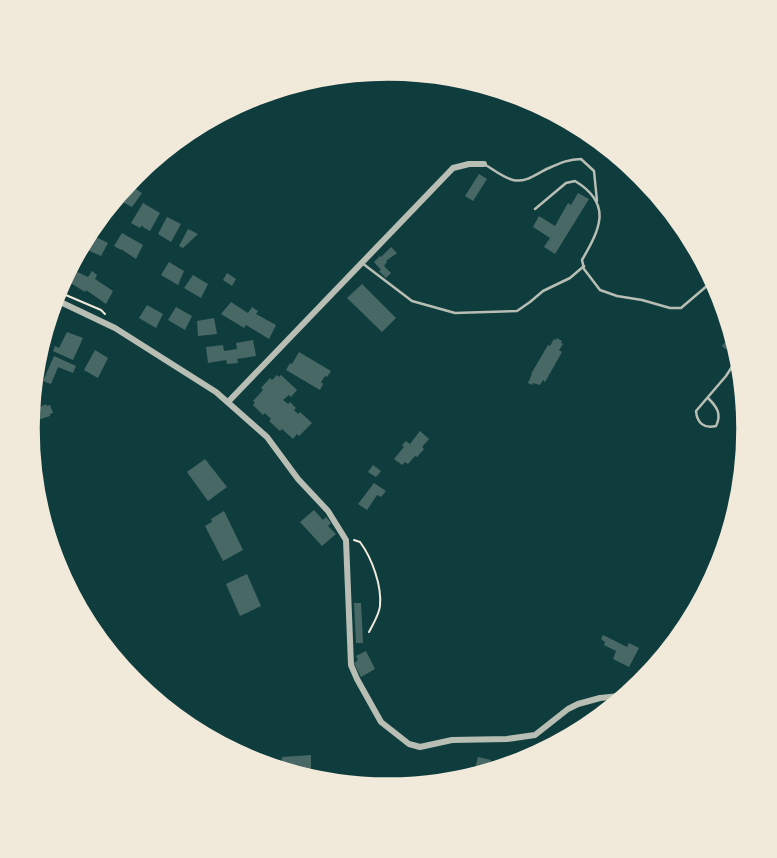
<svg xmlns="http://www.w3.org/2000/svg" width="777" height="858" font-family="Poppins,sans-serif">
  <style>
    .water { fill: #0a2a2b }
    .building { fill: #486865 }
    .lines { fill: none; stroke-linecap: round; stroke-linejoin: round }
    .path { stroke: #f1e9da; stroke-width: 2 }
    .service { stroke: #b8beb3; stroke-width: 2.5 }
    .minor { stroke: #b8beb3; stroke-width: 6 }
    .rim { fill: none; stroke: #f1e9da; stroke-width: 3.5 }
  </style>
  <rect width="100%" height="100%" fill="#0f3d3e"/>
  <path class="water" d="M734,515l-11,53 -27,40 21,-62z"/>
  <g class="building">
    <path d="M479,174l8,5 -14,22 -8,-5z"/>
    <path d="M130,176l5,3 -4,7 11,7 -10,14 -17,-9z"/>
    <path d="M578,193l11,6 -34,55 -11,-7 6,-9 -17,-11 6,-11 16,10 13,-23 3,2z"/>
    <path d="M143,203l17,10 -10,18 -7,-4 -1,-2 -2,3 -9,-5z"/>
    <path d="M167,217l14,7 -10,18 -13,-8z"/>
    <path d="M188,229l10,5 -15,14 -4,-2z"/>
    <path d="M122,233l21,12 -7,14 -15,-10v1l-7,-4z"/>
    <path d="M92,235l16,8 -7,13 -16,-7z"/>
    <path d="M391,247l6,6 -11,8 1,1 -3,4 7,7 -5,5 -7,-7 2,-1 -7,-8 6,-6 1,1z"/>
    <path d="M169,262l15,9 -6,14 -17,-10z"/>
    <path d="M69,268l19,9 4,-6 5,4 -2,4 18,12 -7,13 -20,-14 -1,2 -16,-10 -1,2 -7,-4z"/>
    <path d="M227,273l9,6 -4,7 -9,-6z"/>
    <path d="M193,275l15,9 -7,14 -17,-10z"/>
    <path d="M362,284l34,34 -14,14 -35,-34z"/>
    <path d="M231,302l17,11 4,-6 6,4 -2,3 20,11 -7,14 -23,-14 -2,3 -23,-14z"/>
    <path d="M147,305l16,9 -7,14 -17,-10z"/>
    <path d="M176,307l16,9 -7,14 -17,-10z"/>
    <path d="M214,318l3,16 -19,2 -1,-15z"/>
    <path d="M67,332l16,6 -10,22 -20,-9 2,-5 4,2z"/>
    <path d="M732,333l1,8 -6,9 -5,-4z"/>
    <path d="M557,338l5,3 -1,2 2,1 -4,6 3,2 -17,30 -2,-2 -3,5 -7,-2 -1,2 -4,-2 4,-9h-1l17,-29 2,1 4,-7 2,1z"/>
    <path d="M253,340l3,16 -19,3 1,4 -11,1 -1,-4 -18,3 -2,-16 17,-2 1,6 13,-2 -1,-6z"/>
    <path d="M95,350l13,8 -10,20 -14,-8z"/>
    <path d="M299,352l32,19 -4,6 -2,-1 -4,6 2,2 -3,6 -34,-20 4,-7 2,1z"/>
    <path d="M54,356l22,10 -3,7 -15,-6 -7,17 -8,-3z"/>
    <path d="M277,375l2,2 2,-2 16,15 -6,7 -2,-2 -6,5 5,4 2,-2 6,6 -2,2 4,4 2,-2 12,11 -13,13 -2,-2 -4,5 -11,-10 -2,2 -11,-10 2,-2 -6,-6 -2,2 -10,-10 2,-2 -2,-2 10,-11 -2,-2 9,-10 2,2z"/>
    <path d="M46,404l1,2 3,-1 3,8 -3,1v2l-18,6 -2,-10z"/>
    <path d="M420,431l9,8 -7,8 2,2 -7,8 -2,-1 -7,8 -3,-2 -3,3 -8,-6 10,-12 -2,-2 4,-4 4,3z"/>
    <path d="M205,459l22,28 -19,14 -21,-29z"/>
    <path d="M373,465l8,6 -5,6 -8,-5z"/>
    <path d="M374,483l12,8 -5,6 -4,-2 -10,15 -9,-6z"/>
    <path d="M314,510l9,10 3,-3 5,6 -3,3 8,8 -14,12 -22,-24z"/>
    <path d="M224,511l19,39 -20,11 -18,-35 7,-4 -1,-3z"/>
    <path d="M247,574l14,32 -21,10 -14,-32z"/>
    <path d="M354,603h7l2,40h-7z"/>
    <path d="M603,635l24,12 2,-4 10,5 -10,19 -16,-8 3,-8 -12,-6 1,-3 -4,-3z"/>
    <path d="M366,651l9,18 -14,8 -7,-14 4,-3 -2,-4z"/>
    <path d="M311,755v16h-2v4l-28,-5 1,-13z"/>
    <path d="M478,757l13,3 -1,7 9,2 -11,3 -13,-4z"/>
  </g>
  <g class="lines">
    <g class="path">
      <path d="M54,290l47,20 4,4"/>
      <path d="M354,540l6,2c12,16 22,44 20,64 -1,9 -7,18 -11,26"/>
    </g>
    <g class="service">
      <path d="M484,164c9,5 18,13 29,16 14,3 24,-7 36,-12 11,-5 20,-9 32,-9l13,12 3,30"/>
      <path d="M535,209l31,-26 9,-2c38,23 25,48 7,79l2,9 16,21 17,6 25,4 28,8h11l27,-23 9,-4"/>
      <path d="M362,263l50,38 43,12 62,-2 13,-9 13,-11 27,-13 14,-12"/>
      <path d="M708,398c9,9 14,16 8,28 -12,3 -19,-3 -20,-15l30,-35 11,-17"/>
    </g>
    <g class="minor">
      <path d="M52,298l63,30 101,64 51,45 31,42 30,32 18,29 5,125 6,14 24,43 28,22 11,3 32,-7 55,-1 28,-4 33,-26 10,-5 22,-6 20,-2 8,-4"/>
      <path d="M228,402l225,-234 16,-4h15"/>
    </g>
  </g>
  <path d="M0 0H777V858H0ZM38 429a350 350 0 1 1 700 0a350 350 0 1 1-700 0Z" fill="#f1e9da" fill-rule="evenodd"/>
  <path class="rim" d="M38 429a350 350 0 1 1 700 0a350 350 0 1 1-700 0Z"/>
</svg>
